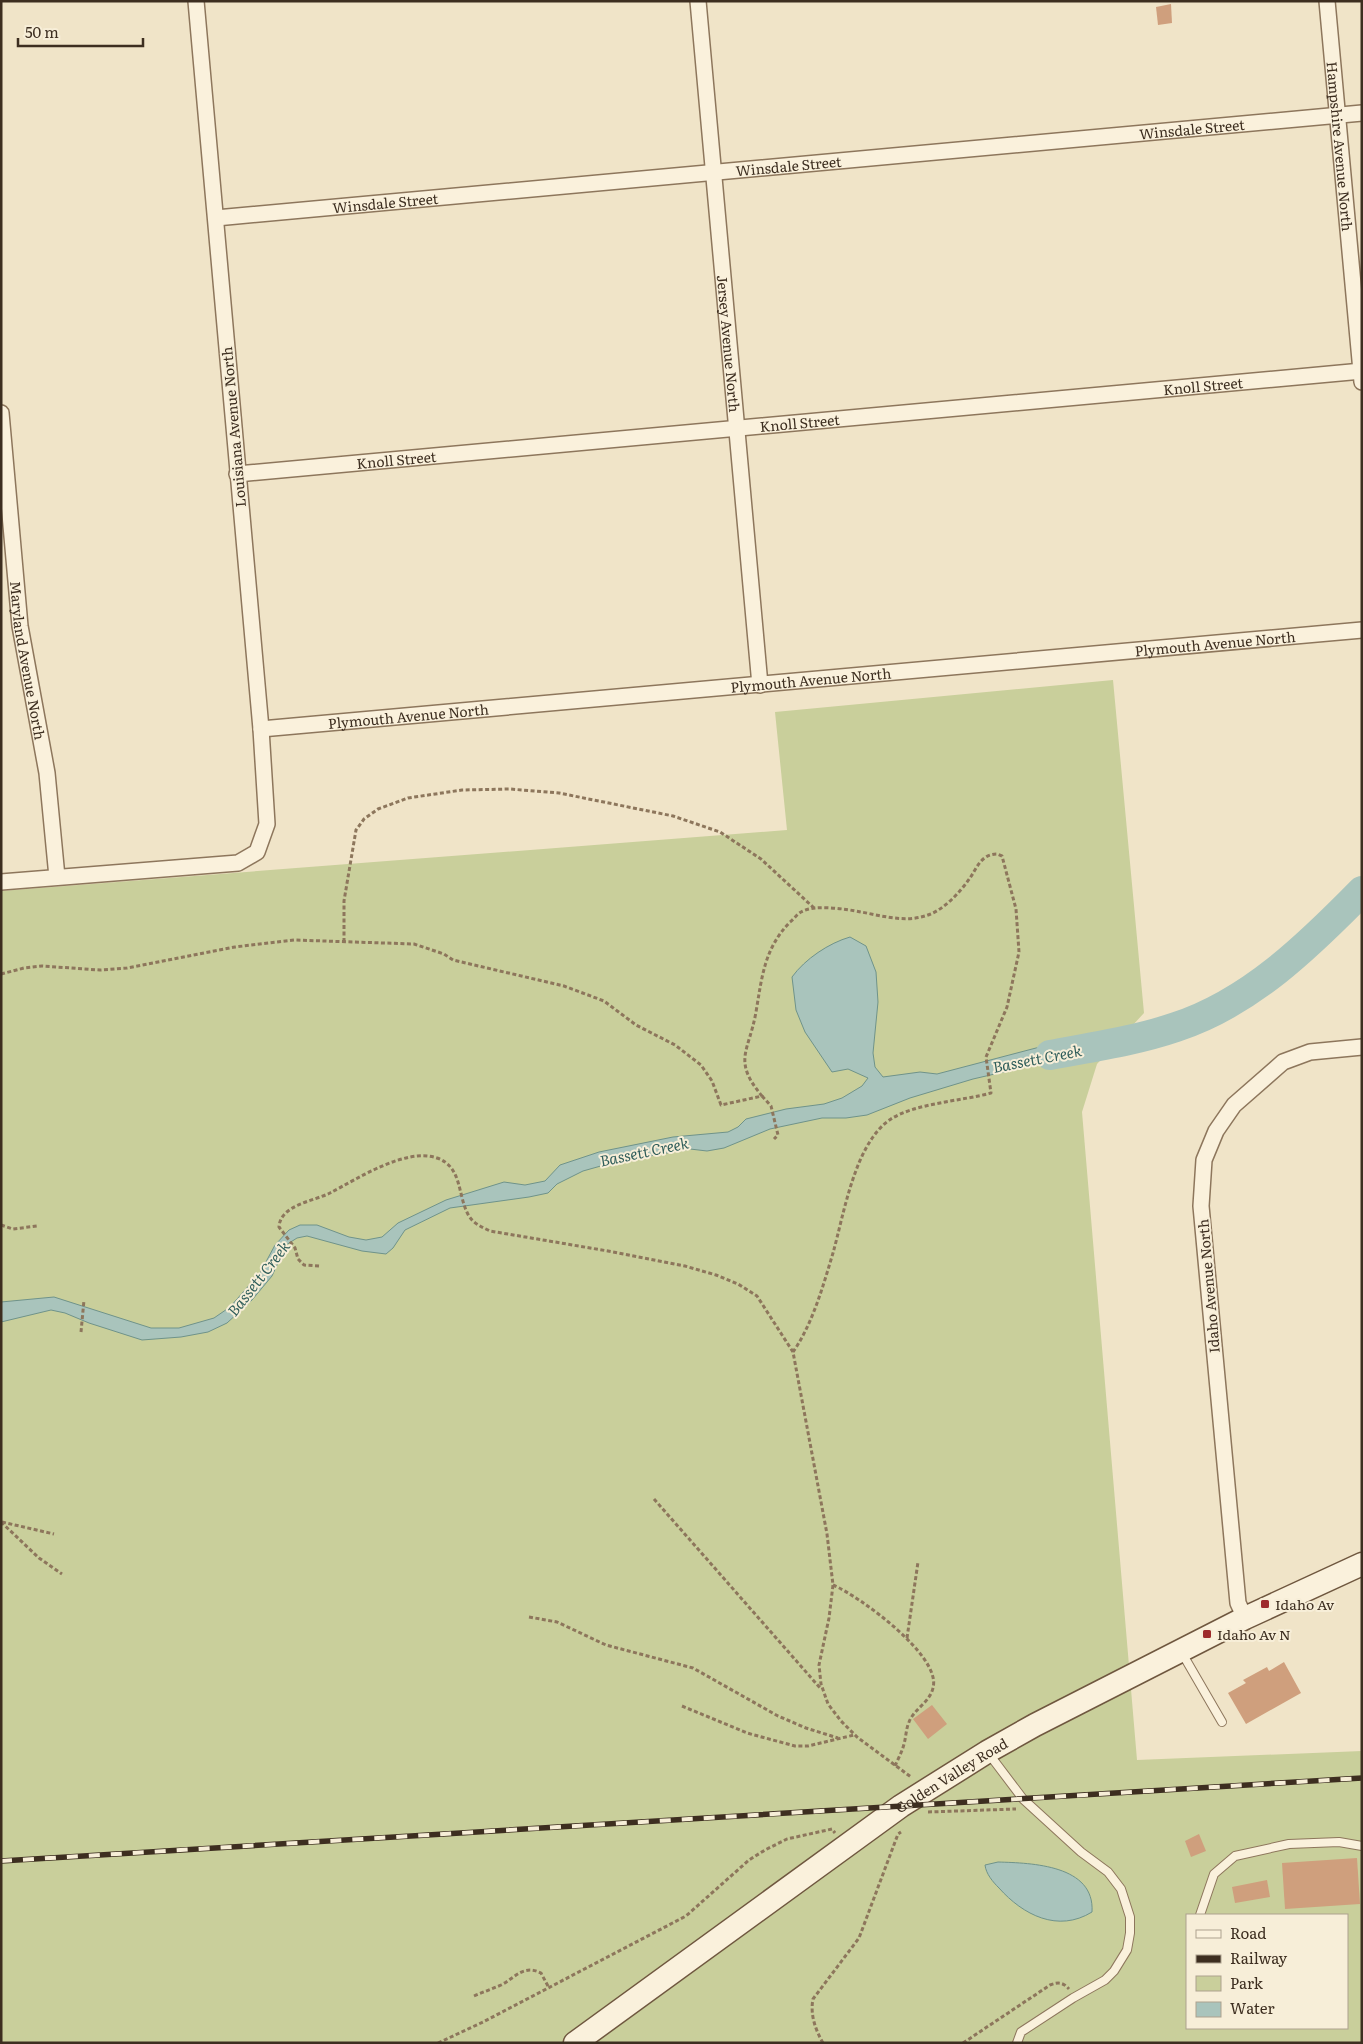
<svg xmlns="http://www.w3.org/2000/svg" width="1363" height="2044" font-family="Literata,serif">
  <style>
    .green { fill: #c9cf9b; fill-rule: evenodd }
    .water { fill: #a9c4bc; stroke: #6f938a }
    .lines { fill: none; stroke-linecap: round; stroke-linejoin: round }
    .river { stroke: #a9c4bc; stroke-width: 30 }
    .building { fill: #cf9f7d }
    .lane-casing { stroke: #8d765c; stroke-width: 10 }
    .street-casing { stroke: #8d765c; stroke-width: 18 }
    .secondary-casing { stroke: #6f573f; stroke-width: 25 }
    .path { stroke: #8d765c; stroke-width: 3; stroke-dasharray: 4 2.5; stroke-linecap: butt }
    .lane { stroke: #faf1dc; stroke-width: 8 }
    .street { stroke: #faf1dc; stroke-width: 15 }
    .secondary { stroke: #faf1dc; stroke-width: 22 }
    .rail-casing { stroke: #3d2e20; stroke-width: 5.5 }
    .rail { stroke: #f7eed8; stroke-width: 4; stroke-dasharray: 11; stroke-linecap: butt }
    .poi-dot { fill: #9e2a2b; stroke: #f7eed8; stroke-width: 2 }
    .labels { text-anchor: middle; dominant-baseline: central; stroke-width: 4; stroke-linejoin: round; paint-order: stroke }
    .street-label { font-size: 14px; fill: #3d2e20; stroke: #f7eed8 }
    .poi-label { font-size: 14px; fill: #3d2e20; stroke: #f7eed8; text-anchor: start }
    .water-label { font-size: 15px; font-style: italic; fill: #2f5d5a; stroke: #f7eed8 }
  </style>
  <rect width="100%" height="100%" fill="#f0e4c8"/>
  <path class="green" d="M1113,680l31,333 -47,51 -15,48 55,648 225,-9v292h-1361v-1152l786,-61 -12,-118zM1187,1915h160v113h-160z"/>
  <g class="water">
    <path d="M850,937l16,9 10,26 2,30 -5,51 2,14 8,10 37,-5 17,2 99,-26 54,-6v19l-43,1 -74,17 -63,19 -43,17 -21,3h-24l-52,11 -46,19 -17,3 -17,-2 -75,13 -32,9 -26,13 -9,9 -19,4 -79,11 -45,22 -12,18 -7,6 -24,-3 -55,-15 -10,2 -11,7 -14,31 -20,24 -25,23 -19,9 -27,5 -39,3 -53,-17 -24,-10 -14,-3 -50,12v-20l53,-5 97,31h28l35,-10 16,-11 30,-34 15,-28 14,-15 11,-5h17l32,12 17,3 16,-3 16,-14 48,-23 58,-18 21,3 20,-4 15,-16 39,-13 74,-15 55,-5 10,-5 8,-8 40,-10 38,-5 18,-6 20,-12 6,-8 -20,-9 -16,3 -27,-40 -9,-22 -4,-33c13,-18 37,-34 58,-40z"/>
    <path d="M998,1862c34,1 97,3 94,50 -34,21 -69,3 -93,-24 -6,-6 -13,-14 -14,-23z"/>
  </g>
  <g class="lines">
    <path class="river" d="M1050,1055c42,-8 85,-14 126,-28 74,-24 133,-82 186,-136"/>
  </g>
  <g class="building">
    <path d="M1171,4l1,19 -14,2 -2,-18z"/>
    <path d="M1284,1662l17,31 -55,31 -18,-31 18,-10 -3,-3 24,-13 2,4z"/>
    <path d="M932,1705l15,19 -19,15 -15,-20z"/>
    <path d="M1199,1834l7,17 -15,6 -6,-16z"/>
    <path d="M1357,1858l3,46 -75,5 -3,-46z"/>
    <path d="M1267,1880l3,17 -35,6 -3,-16z"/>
  </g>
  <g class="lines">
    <defs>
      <g id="lane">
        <path d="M1182,1653l40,69"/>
        <path d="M989,1754l34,45 58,53 27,20 13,17 9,28v16l-3,17 -13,21 -9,9 -32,18 -52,34 -4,11"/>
        <path d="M1200,1915l14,-41 21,-18 54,-12 50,-2 23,4"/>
      </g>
      <g id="street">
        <path id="s1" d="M698,1l62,684"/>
        <path id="s2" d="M1327,1l35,381"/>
        <path id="s3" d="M216,218l1146,-105"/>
        <path id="s4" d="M1,413l19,213 27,147 10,104"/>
        <path id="s5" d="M237,474l1125,-103"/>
        <path id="s6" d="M261,729l1101,-99"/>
        <path d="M1,882l237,-19 19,-11 10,-28 -6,-95 -65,-728"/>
        <path d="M1245,1618l-7,-15 -37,-397 3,-46 12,-29 18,-26 49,-43 27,-10 52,-5"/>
      </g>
      <g id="secondary">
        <path id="s7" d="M575,2043l326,-237 86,-54 48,-27 210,-107 117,-54"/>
      </g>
    </defs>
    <use href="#lane" class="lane-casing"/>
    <use href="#street" class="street-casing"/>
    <use href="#secondary" class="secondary-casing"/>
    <g class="path">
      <path d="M344,942v-41l12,-71 8,-11 14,-10 30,-11 54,-8 48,-1 49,4 114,23 47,16 41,27 53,49"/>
      <path d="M1,974l23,-6 18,-2 58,4 27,-2 108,-21 59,-7 120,4 30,10 9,6 111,26 40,15 32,24 39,20 26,20 11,16 9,24 41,-9c-30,-36 -13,-44 -6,-84 6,-35 8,-63 34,-90 4,-3 7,-8 11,-10 13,-8 45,-3 60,0 22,4 45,11 67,3 17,-6 32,-23 42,-37 5,-7 8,-16 16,-21 3,-2 7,-3 11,-3l5,2 14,53 3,43 -12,55 -21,50 5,36c-29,8 -75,10 -100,26 -36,23 -47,95 -58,134 -10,33 -20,70 -40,99"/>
      <path d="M762,1096l9,10 7,29 -4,4"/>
      <path d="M1,1225l12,4 24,-3"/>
      <path d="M319,1266l-15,-1 -6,-6 -3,-11 -16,-21c1,-22 35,-26 51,-34 27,-14 76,-46 107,-35 26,9 20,38 32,58 5,8 13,11 21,15l118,20 77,15 31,9 22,9 19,12 36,56 34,182 6,51 -4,33 -10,47 2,19 7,20 13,17 16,16 54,40"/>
      <path d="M81,1332l3,-32"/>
      <path d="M654,1499l167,190"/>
      <path d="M1,1522l38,36 23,16"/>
      <path d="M2,1522l52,12"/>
      <path d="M833,1585c26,11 109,71 100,103 -3,14 -19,21 -24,34 -3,7 -3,15 -5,22 -2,8 -6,15 -9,22"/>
      <path d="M529,1617l28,5 49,23 87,23 85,48 28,12 32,10"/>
      <path d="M907,1638l11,-76"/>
      <path d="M682,1706l65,27 48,13h13l46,-11"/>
      <path d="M928,1812l88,-3"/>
      <path d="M474,1996c9,-4 18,-7 27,-11 14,-7 22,-21 40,-12l8,15"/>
      <path d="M438,2043l45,-21 203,-106 63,-56 16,-10 22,-11 45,-10 3,4"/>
      <path d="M823,2043c-8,-14 -13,-29 -10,-44l46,-61 39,-104 3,-2"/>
      <path d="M963,2043l87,-58c8,-3 13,-3 19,4"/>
    </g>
    <use href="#lane" class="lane"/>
    <use href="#street" class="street"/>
    <use href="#secondary" class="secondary"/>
    <defs>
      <path id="rail" d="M1,1861l1361,-83"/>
    </defs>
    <use href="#rail" class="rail-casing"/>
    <use href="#rail" class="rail"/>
  </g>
  <g class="poi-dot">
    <rect x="1260" y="1599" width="10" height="10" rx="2.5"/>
    <rect x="1202" y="1629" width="10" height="10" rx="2.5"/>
  </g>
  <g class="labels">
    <g class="street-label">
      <text stroke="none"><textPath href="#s3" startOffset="980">Winsdale Street</textPath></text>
      <text stroke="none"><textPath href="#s2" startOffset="146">Hampshire Avenue North</textPath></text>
      <text stroke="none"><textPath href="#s3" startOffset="575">Winsdale Street</textPath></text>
      <text stroke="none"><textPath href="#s3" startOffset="170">Winsdale Street</textPath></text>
      <text stroke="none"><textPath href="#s1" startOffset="344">Jersey Avenue North</textPath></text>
      <text stroke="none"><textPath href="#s5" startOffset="970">Knoll Street</textPath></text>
      <text stroke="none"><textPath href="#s5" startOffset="565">Knoll Street</textPath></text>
      <text transform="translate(233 427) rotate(-95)">Louisiana Avenue North</text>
      <text stroke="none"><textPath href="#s5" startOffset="160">Knoll Street</textPath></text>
      <text stroke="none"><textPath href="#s6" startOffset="958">Plymouth Avenue North</textPath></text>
      <text stroke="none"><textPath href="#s4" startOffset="249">Maryland Avenue North</textPath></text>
      <text stroke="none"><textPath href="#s6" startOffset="552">Plymouth Avenue North</textPath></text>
      <text stroke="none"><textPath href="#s6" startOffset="148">Plymouth Avenue North</textPath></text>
      <text transform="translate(1208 1286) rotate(-95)">Idaho Avenue North</text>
      <text stroke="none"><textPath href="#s7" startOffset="462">Golden Valley Road</textPath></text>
    </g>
    <g class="poi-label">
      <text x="1275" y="1604">Idaho Av</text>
      <text x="1217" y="1634">Idaho Av N</text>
    </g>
    <g class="water-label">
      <text transform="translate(1037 1058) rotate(-11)">Bassett Creek</text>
      <text transform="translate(644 1151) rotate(-12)">Bassett Creek</text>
      <text transform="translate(258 1278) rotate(-52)">Bassett Creek</text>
    </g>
  </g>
  <rect width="1363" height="2044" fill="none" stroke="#3d2e20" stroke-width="5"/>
  <rect x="1186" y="1914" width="162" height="115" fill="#f7eed8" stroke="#ada18e"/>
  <rect x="1196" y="1930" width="25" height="8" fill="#faf1dc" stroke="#ada18e"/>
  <text x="1230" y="1939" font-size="15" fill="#3d2e20">Road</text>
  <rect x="1196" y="1955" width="25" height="8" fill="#3d2e20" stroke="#ada18e"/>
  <text x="1230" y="1964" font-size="15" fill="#3d2e20">Railway</text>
  <rect x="1196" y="1976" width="25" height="15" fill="#c9cf9b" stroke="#ada18e"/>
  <text x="1230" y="1989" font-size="15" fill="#3d2e20">Park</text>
  <rect x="1196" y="2002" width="25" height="15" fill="#a9c4bc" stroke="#ada18e"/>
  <text x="1230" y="2014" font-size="15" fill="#3d2e20">Water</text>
  <path d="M18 38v8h125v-8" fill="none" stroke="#3d2e20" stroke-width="2.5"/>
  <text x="25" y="38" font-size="15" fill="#3d2e20" stroke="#f7eed8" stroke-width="4" paint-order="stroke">50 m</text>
</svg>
